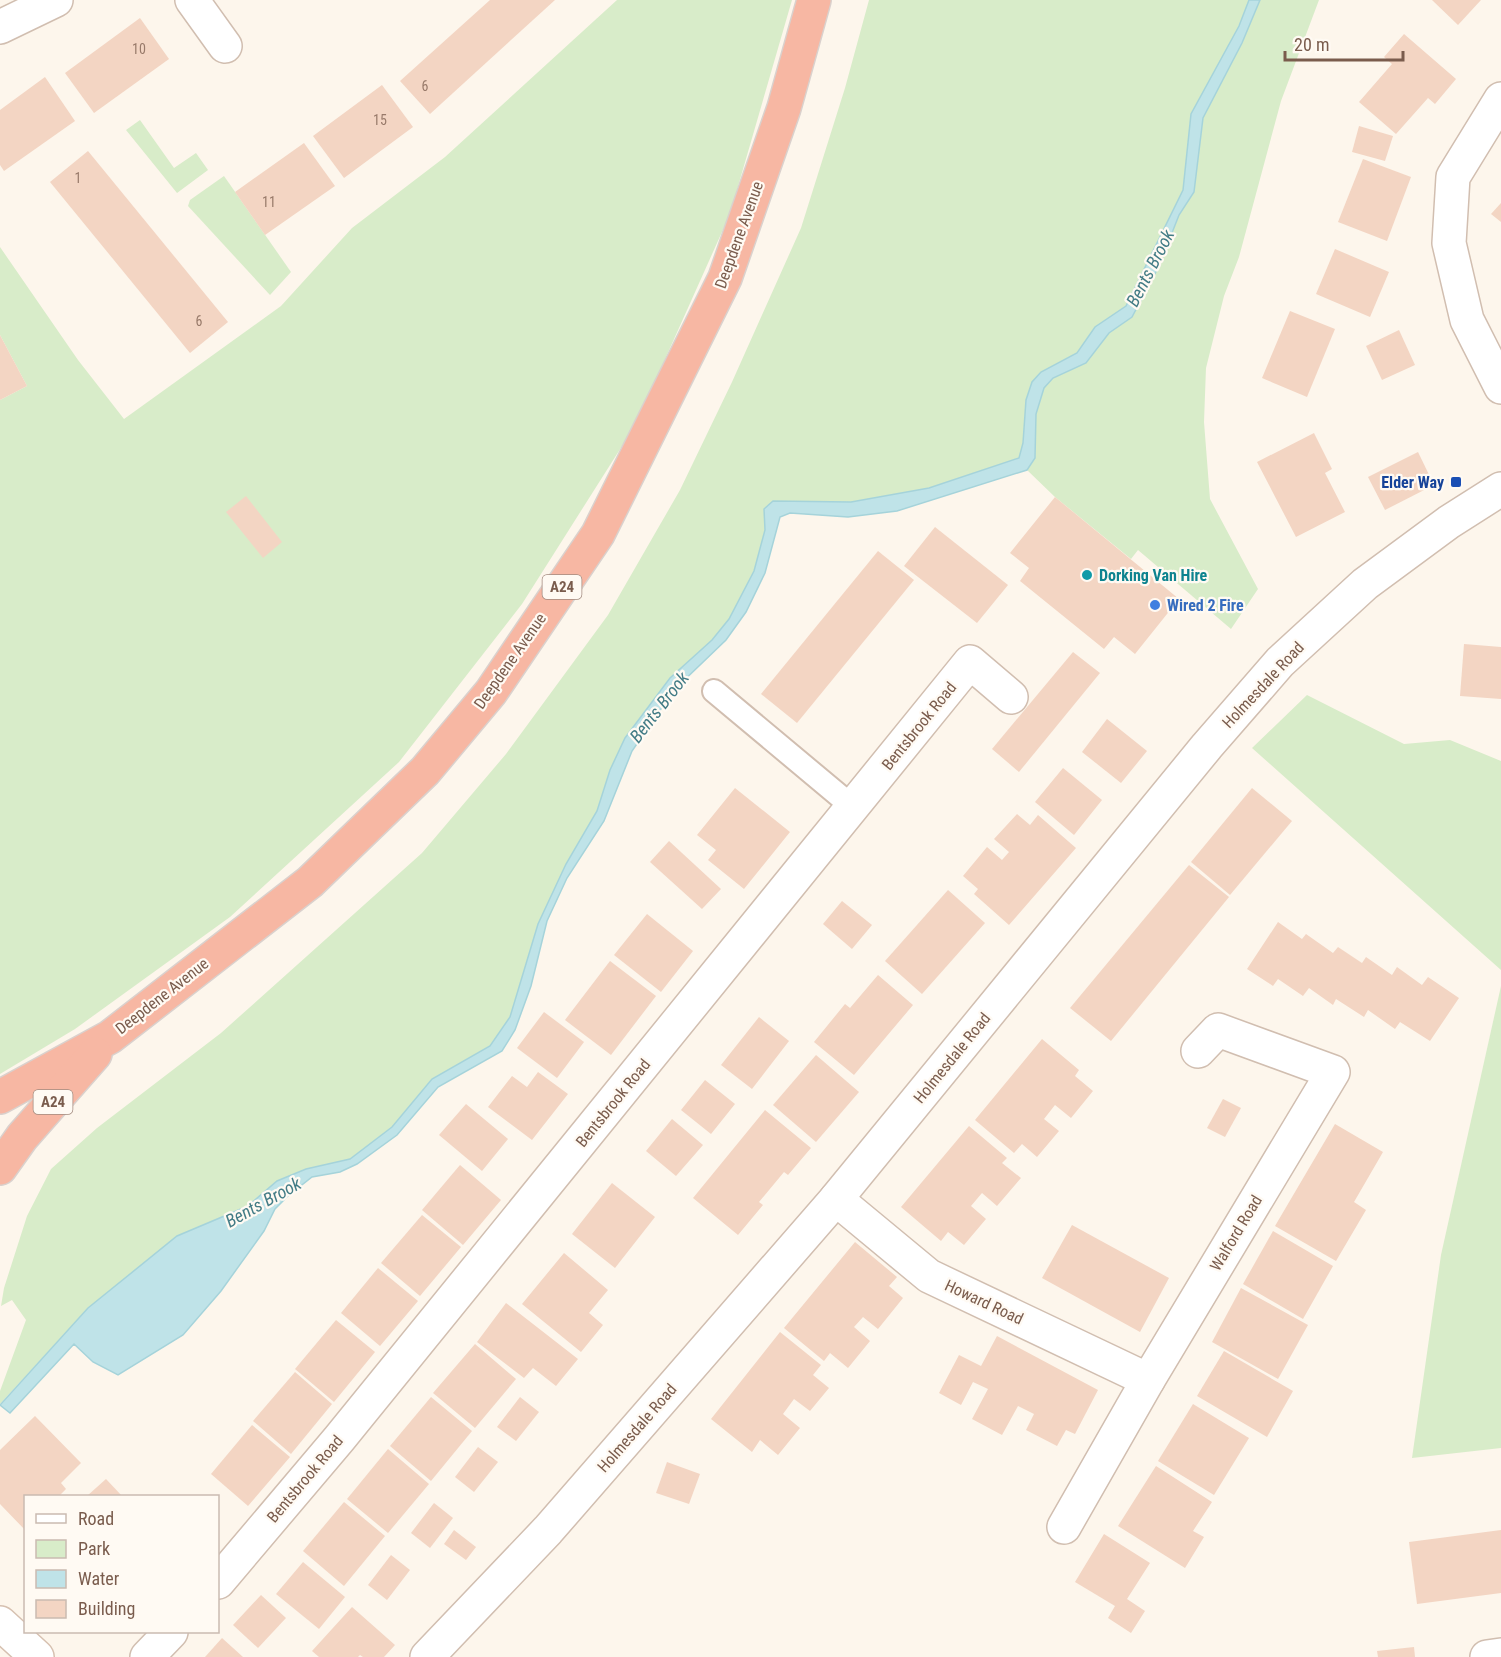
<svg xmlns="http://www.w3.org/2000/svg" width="1501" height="1657" font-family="'Roboto Condensed',sans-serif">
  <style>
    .green { fill: #d8ecc9 }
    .water { fill: #bfe3e8; stroke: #a5d3da; stroke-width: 1.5 }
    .building { fill: #f3d5c3 }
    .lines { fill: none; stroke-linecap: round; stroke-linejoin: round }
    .lane-casing { stroke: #d1beb0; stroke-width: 26 }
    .street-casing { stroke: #d1beb0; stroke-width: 36 }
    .secondary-casing { stroke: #d6c0b0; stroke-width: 36 }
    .highway-casing { stroke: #dad1cd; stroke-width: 36 }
    .lane { stroke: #fff; stroke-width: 22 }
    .street { stroke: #fff; stroke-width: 33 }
    .secondary { stroke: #fff; stroke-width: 33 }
    .highway { stroke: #f7b7a3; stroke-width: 33 }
    .transit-dot { fill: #1a4fb4; stroke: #fffaf3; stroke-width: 2 }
    .culture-dot { fill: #0f9aa8; stroke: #fffaf3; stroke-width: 2 }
    .shop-dot { fill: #3f7fe0; stroke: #fffaf3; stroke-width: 2 }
    .labels { text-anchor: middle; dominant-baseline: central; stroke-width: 4.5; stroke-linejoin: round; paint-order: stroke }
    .number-label { font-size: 14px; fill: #987a6a }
    .shield { fill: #fffaf3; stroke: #a28b7f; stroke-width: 1.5 }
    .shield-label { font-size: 15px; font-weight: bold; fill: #7a5c4d }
    .street-label { font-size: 16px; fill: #7a5c4d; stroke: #fffaf3 }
    .transit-label { font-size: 16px; font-weight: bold; fill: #164399; stroke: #fffaf3; text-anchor: end }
    .culture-label { font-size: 16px; font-weight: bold; fill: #0d838f; stroke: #fffaf3; text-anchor: start }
    .shop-label { font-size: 16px; font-weight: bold; fill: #366cbe; stroke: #fffaf3; text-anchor: start }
    .water-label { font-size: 18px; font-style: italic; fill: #437c86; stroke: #fffaf3 }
  </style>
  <rect width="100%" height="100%" fill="#fdf6ec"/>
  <g class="green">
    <path d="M617,0h175l-62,214 -94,210 -114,180 -123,158 -169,155 -155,112 -75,45v-674l27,-14 -27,-51v-88l78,113 46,59 157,-113 71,-78 93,-71z"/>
    <path d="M869,0h380l-10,26 -48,88 -8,76 -57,116 -30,21 -19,26 -36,19 -15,28 -3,43 -4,15 -90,30 -78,14 -78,-1 -19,70 -25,48 -17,21 -42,38 -45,60 -15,32 -13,41 -31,53 -28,60 -28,93 -20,29 -58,33 -40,48 -42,32 -44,10 -29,12 -29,25 -71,30 -89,72 -88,96v-13l26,-71 -14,-20 -11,6 3,-18 23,-72 24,-47 46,-41 124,-95 201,-180 84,-99 102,-139 72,-125 52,-108 69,-154 44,-140z"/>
    <path d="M1260,0h59l-38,101 -42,156 -15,39 -18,72 -2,54 6,77 48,90 -27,40 -93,-79 -7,9 -76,-62 -28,-27 8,-12 1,-44 8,-26 8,-10 34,-15 23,-30 23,-16 27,-51 20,-51 15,-23 9,-74 39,-75z"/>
    <path d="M140,120l34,48 22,-15 12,17 -31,23 -51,-63z"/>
    <path d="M224,176l67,96 -21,23 -82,-89 2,-6z"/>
    <path d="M1307,695l97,49 46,-4 51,21v209l-249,-222z"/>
    <path d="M1501,986v462l-89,10 29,-203z"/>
  </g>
  <path class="water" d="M1249,0h11l-18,43 -39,75 -9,74 -15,23 -20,51 -27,51 -23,16 -23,30 -33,15 -9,10 -8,26 -1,44 -8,12 -130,41 -49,6 -58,-4 -10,4 -15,56 -19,39 -20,28 -52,50 -42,61 -28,70 -37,57 -20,43 -16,65 -16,44 -13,21 -64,36 -41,48 -40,29 -17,8 -28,5 -24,19 -13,13 -11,22 -43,60 -38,44 -65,40 -25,-13 -19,-18 -64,69 -10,-8 88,-97 89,-72 71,-30 29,-25 29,-12 44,-10 42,-32 40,-48 58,-33 20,-29 28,-93 28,-60 31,-53 13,-41 15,-32 45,-60 42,-38 17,-21 25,-48 11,-41 -1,-21 9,-8 78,1 78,-14 90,-30 4,-15 3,-43 6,-18 9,-10 36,-19 18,-26 31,-21 57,-116 8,-76 48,-88z"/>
  <g class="building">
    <path d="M490,0h65l-125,114 -30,-33z"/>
    <path d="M1432,0h49l-23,25z"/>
    <path d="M140,18l29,41 -75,54 -29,-40z"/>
    <path d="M1404,34l52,45 -21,25 -7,-6 -32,36 -37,-32 33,-38 -8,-7z"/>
    <path d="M45,77l30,44 -71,50 -4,-6v-55z"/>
    <path d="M382,85l31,42 -69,51 -31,-42z"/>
    <path d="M1359,126l34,10 -8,25 -33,-9z"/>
    <path d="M304,143l31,43 -70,49 -30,-43z"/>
    <path d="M88,151l140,171 -38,31 -140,-171z"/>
    <path d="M1363,159l48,18 -24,64 -49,-19z"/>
    <path d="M1501,203v19l-10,-8z"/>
    <path d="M1335,249l54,23 -19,45 -54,-23z"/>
    <path d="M1290,311l45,18 -28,68 -45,-19z"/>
    <path d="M1399,330l16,35 -33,15 -16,-34z"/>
    <path d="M0,335l27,51 -27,14z"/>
    <path d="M1314,433l18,36 -7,4 20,39 -49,25 -39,-75z"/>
    <path d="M1418,452l16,33 -49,25 -17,-33z"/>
    <path d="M246,496l36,46 -19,16 -37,-46z"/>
    <path d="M1055,497l124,102 -44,55 -21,-17 -10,12 -84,-68 9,-13 -19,-15z"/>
    <path d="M935,527l73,58 -31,38 -73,-57z"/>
    <path d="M878,551l36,29 -117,143 -36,-29z"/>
    <path d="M1464,644l37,3v52l-41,-3z"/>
    <path d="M1073,652l27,21 -81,99 -27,-23z"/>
    <path d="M1107,719l40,32 -26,32 -39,-31z"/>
    <path d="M1063,768l39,32 -28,35 -39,-33z"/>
    <path d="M735,788l55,44 -46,57 -36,-29 8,-10 -19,-15z"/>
    <path d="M1252,788l40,33 -62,74 -39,-33z"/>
    <path d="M1017,814l13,11 8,-10 38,33 -67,77 -35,-31 4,-5 -15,-13 24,-29 15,13 7,-8 -15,-13z"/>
    <path d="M669,841l52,48 -19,20 -52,-47z"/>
    <path d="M1189,865l40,32 -118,144 -41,-33z"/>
    <path d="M948,890l37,33 -63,71 -37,-33z"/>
    <path d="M842,901l30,24 -20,24 -29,-25z"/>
    <path d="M647,914l46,37 -32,41 -47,-37z"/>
    <path d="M1278,922l24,17 4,-5 27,19 5,-6 24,16 4,-6 26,18 5,-8 25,18 6,-8 31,21 -29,43 -30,-19 -5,7 -27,-19 -4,7 -28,-18 -3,6 -24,-17 -6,8 -25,-17 -5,7 -26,-17z"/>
    <path d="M610,961l46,35 -45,59 -46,-35z"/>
    <path d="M878,975l35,30 -59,70 -40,-33 31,-38 5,4z"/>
    <path d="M544,1012l40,30 -27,36 -40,-30z"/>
    <path d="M759,1017l30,24 -37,48 -31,-24z"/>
    <path d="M1042,1039l37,31 -4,6 18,15 -22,27 -16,-13 -11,14 15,12 -22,26 -15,-13 -8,9 -39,-33z"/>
    <path d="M816,1055l43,37 -43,50 -43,-37z"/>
    <path d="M538,1072l30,22 -36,46 -44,-33 24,-31 15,11z"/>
    <path d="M705,1080l30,24 -24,30 -30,-24z"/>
    <path d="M1223,1099l18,9 -16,29 -18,-9z"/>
    <path d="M466,1104l42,35 -26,32 -43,-36z"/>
    <path d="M765,1110l46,38 -23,27 -4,-3 -25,30 4,3 -25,30 -45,-37z"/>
    <path d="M672,1119l31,26 -27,31 -30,-25z"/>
    <path d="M1335,1124l48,28 -29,50 12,8 -30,51 -61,-35z"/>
    <path d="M969,1126l38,32 -5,5 19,15 -24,28 -15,-13 -11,13 15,13 -22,26 -16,-13 -7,9 -40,-34z"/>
    <path d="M460,1165l41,35 -38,45 -41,-35z"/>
    <path d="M612,1183l43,34 -40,51 -43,-34z"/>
    <path d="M422,1215l39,32 -41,49 -39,-33z"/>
    <path d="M1072,1225l97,53 -29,54 -98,-54z"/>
    <path d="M1273,1231l60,35 -30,53 -60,-35z"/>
    <path d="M855,1242l42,35 -8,9 14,12 -25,31 -15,-12 -9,10 16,14 -22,27 -18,-15 -6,8 -40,-33z"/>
    <path d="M564,1253l44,37 -19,23 14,12 -22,27 -59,-48z"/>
    <path d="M378,1268l40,33 -38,45 -39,-33z"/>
    <path d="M1241,1288l67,37 -30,54 -66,-37z"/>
    <path d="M506,1303l72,56 -22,27 -23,-18 -9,10 -47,-36z"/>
    <path d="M336,1320l39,32 -41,50 -39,-33z"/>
    <path d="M780,1332l41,33 -8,10 16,13 -19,23 -16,-12 -11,15 17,14 -22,27 -18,-15 -8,12 -41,-33z"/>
    <path d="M997,1336l101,54 -23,44 -9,-4 -9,16 -31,-16 8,-16 -16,-8 -16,29 -30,-16 16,-30 -15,-7 -12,23 -22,-12 20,-38 22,11z"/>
    <path d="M475,1344l41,35 -41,49 -42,-35z"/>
    <path d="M1224,1351l69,40 -26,46 -70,-41z"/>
    <path d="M295,1372l37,32 -41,50 -38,-33z"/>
    <path d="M431,1397l41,34 -41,50 -41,-35z"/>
    <path d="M520,1397l19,15 -23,29 -19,-14z"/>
    <path d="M1193,1404l56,34 -35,57 -56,-34z"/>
    <path d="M35,1416l46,47 -20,20 5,6 -7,7h-33v35l-26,-27v-54z"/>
    <path d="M252,1425l38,32 -42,49 -37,-32z"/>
    <path d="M478,1447l20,15 -24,30 -19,-15z"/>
    <path d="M388,1449l41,35 -41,49 -41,-34z"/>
    <path d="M667,1462l33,12 -11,30 -33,-11z"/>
    <path d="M1156,1466l56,36 -19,29 11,6 -19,31 -67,-42z"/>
    <path d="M106,1479l16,17h-35z"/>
    <path d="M344,1502l41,34 -41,50 -41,-35z"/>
    <path d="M434,1503l19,15 -23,30 -19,-15z"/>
    <path d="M454,1530l22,17 -10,13 -22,-16z"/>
    <path d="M1501,1530v63l-84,11 -8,-62z"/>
    <path d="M1104,1534l46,29 -23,36 18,12 -14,22 -23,-15 7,-12 -40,-24z"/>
    <path d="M391,1555l19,15 -23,30 -19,-15z"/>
    <path d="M303,1562l42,35 -26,32 -43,-35z"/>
    <path d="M261,1595l25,23 -28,30 -25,-23z"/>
    <path d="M352,1607l43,38 -11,12h-21l-3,-2 -2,2h-39l-7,-6z"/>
    <path d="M222,1638l21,19h-38z"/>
    <path d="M1414,1647l1,10h-37l-1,-6z"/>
  </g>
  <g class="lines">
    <defs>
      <path id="lane" d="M714,691l140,117"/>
      <g id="street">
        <path d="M192,0l33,46"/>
        <path d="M0,27l56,-27"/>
        <path d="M1501,99l-48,78 -4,66 18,77 34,67"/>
        <path d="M836,1199l93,77 219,104"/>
        <path d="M1064,1527l84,-147 185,-308 -115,-42 -20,21"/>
        <path d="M218,1582l121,-143 631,-777 41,35"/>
        <path d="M147,1657l24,-25"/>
        <path d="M427,1657l121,-127 288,-331 371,-453 73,-84 85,-78 84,-62 52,-33"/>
        <path d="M1487,1657l14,-2"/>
      </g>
      <path id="secondary" d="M0,1623l37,34"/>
      <g id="highway">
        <path d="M0,1097l110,-60 200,-155 115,-111 66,-79 107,-158 127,-256 59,-170 30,-108"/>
        <path d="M0,1168l22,-31 73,-83"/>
      </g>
    </defs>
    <use href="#lane" class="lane-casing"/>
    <use href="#street" class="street-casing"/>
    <use href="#secondary" class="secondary-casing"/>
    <use href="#highway" class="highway-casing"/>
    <use href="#lane" class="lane"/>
    <use href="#street" class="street"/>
    <use href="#secondary" class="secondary"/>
    <use href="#highway" class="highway"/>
  </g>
  <rect class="transit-dot" x="1450" y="476" width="12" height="12" rx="3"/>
  <circle class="culture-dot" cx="1087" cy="575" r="6"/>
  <circle class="shop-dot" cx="1155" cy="605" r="6"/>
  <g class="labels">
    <g class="number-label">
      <text x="139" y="49">10</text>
      <text x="425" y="86">6</text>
      <text x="380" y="120">15</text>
      <text x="78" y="178">1</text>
      <text x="269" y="202">11</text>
      <text x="199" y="321">6</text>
    </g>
    <g class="shield">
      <rect x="542.5" y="575" width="39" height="24" rx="4.5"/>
      <rect x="33.5" y="1090" width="39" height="24" rx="4.5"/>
    </g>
    <g class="shield-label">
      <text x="562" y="587">A24</text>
      <text x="53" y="1102">A24</text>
    </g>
    <g class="street-label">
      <text transform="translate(739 235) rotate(-70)">Deepdene Avenue</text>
      <text transform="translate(510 661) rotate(-55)">Deepdene Avenue</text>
      <text transform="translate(1263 685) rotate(-47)">Holmesdale Road</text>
      <text transform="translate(919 726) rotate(-51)">Bentsbrook Road</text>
      <text transform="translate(162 996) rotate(-38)">Deepdene Avenue</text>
      <text transform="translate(952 1058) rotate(-51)">Holmesdale Road</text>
      <text transform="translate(613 1103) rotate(-51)">Bentsbrook Road</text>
      <text transform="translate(1236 1233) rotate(-59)">Walford Road</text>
      <text transform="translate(984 1302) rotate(25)">Howard Road</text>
      <text transform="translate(637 1428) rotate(-49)">Holmesdale Road</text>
      <text transform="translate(305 1479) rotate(-50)">Bentsbrook Road</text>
    </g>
    <g class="transit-label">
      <text x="1444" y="482">Elder Way</text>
    </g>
    <g class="culture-label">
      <text x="1099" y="575">Dorking Van Hire</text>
    </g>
    <g class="shop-label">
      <text x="1167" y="605">Wired 2 Fire</text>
    </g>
    <g class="water-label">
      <text transform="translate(1150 268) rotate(-63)">Bents Brook</text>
      <text transform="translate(659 707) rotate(-52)">Bents Brook</text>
      <text transform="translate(263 1202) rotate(-29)">Bents Brook</text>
    </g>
  </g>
  <rect x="24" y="1495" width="195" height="138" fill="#fffaf3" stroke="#cabbb1" stroke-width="1.5"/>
  <rect x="36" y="1514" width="30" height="9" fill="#ffffff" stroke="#cabbb1" stroke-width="1.5"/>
  <text x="78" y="1525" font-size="18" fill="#7a5c4d">Road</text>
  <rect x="36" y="1540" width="30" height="18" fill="#d8ecc9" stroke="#cabbb1" stroke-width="1.5"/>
  <text x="78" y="1555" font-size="18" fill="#7a5c4d">Park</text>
  <rect x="36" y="1570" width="30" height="18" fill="#bfe3e8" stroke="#cabbb1" stroke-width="1.5"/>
  <text x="78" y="1585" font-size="18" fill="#7a5c4d">Water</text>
  <rect x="36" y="1600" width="30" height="18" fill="#f3d5c3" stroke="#cabbb1" stroke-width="1.5"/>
  <text x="78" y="1615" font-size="18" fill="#7a5c4d">Building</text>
  <path d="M1285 51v9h118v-9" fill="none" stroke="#7a5c4d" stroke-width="3"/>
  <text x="1294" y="51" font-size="18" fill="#7a5c4d" stroke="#fffaf3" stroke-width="4.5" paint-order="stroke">20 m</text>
</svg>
